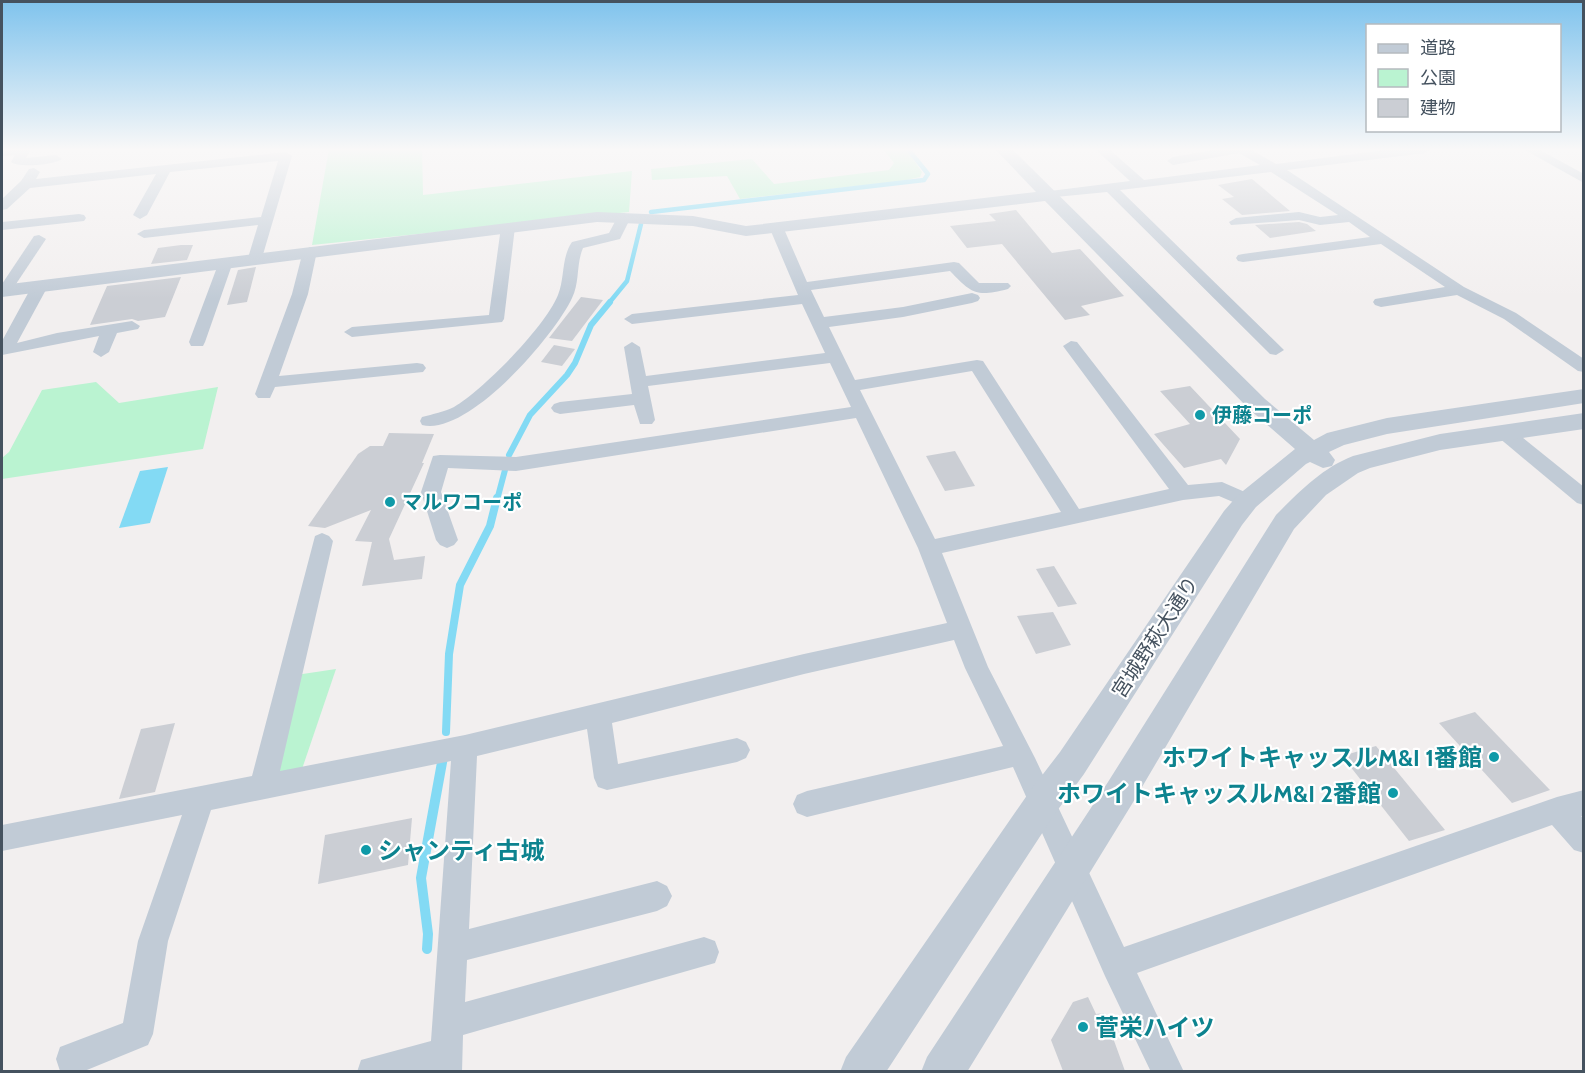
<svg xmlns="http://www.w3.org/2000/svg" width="1585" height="1073" font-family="Cabin,'Noto Sans JP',sans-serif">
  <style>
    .green { fill: #baf3d1 }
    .water { fill: #83daf4 }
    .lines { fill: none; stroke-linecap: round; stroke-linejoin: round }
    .stream-far3 { stroke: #83daf4; stroke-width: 4.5 }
    .stream-far2 { stroke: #83daf4; stroke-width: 6 }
    .stream-far1 { stroke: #83daf4; stroke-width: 8 }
    .stream { stroke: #83daf4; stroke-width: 10 }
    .building { fill: #cbced4 }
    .minor { fill: #c1cbd6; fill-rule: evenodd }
    .tertiary { fill: #c1cbd6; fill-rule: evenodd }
    .culture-dot { fill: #0f9aa8; stroke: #fff; stroke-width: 2 }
    .labels { text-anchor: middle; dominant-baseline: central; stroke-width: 4.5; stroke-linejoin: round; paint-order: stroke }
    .culture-label { font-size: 20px; font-weight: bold; fill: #0d838f; stroke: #fff; text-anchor: start }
    .street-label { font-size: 20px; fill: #45525f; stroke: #fff }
    .near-culture-label { font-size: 24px; font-weight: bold; fill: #0d838f; stroke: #fff; text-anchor: end }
  </style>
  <rect width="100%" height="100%" fill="#f2efef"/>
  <g class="green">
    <path d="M329,149h93l1,46 209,-24 -3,41 -317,33z"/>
    <path d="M883,149h23l16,23 -2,5 -18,4 -162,18 -13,-23 -75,4 -1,-11 101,-10 22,25 115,-14 5,-7z"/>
    <path d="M96,382l23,21 99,-16 -15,62 -201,30v-21l7,-6 33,-62z"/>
    <path d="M336,669l-35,103 -26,7 21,-104z"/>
  </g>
  <path class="water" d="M168,467l-18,56 -31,5 21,-57z"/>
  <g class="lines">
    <g class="stream-far3">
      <path d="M651,212l273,-32 4,-6 -20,-25"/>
      <path d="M609,303l18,-22 14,-57"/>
    </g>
    <g class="stream-far2">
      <path d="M509,455l21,-40 37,-40 8,-12 16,-38 19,-23"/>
      <path d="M497,500l8,-30"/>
    </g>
    <path class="stream-far1" d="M446,732l3,-78 11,-69 30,-59 7,-28"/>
    <path class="stream" d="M427,949l1,-15 -7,-56 22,-121"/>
  </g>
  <g class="building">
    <path d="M1252,179l38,32 -48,4 -20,-16 12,-2 -16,-12z"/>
    <path d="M1016,210l36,43 28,-4 44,47 -43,10 9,9 -25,5 -63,-76 -35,4 -17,-22 46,-5 -7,-7z"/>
    <path d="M1299,222l8,2 9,7 -46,7 -15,-13z"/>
    <path d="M181,245h12l-6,15 -36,4 7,-16z"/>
    <path d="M256,267l-9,35 -20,3 11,-35z"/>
    <path d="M181,277l-16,40 -27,4 -6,-2 -42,6 17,-39z"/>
    <path d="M581,297l22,3 -31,41 -23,-3z"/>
    <path d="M554,345l21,4 -13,17 -21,-4z"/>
    <path d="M1190,386l50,53 -14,26 -5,-6 -37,9 -30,-34 36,-10 -30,-33z"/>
    <path d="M389,433l45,1 -12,29h2l-35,76 5,21 31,-4 -3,23 -60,7 10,-44 -17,-1 16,-31 -46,18 -17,-2 50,-72 12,-8h13z"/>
    <path d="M955,451l20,35 -30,5 -19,-35z"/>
    <path d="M1054,566l23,38 -19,3 -22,-38z"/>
    <path d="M1053,612l18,33 -35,9 -19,-38z"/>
    <path d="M1475,712l75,78 -38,13 -73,-80z"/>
    <path d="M175,723l-20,69 -36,7 22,-70z"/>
    <path d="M1376,746l69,84 -36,11 -67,-85z"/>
    <path d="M412,818l-4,47 -90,19 7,-49z"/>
    <path d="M1088,997l8,17 8,-1 21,58h-62l-12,-31 22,-38z"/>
  </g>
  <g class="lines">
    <g class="minor">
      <path d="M2,149h27l1,2 -4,7 30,-3 6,4c-7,6 -44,9 -51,3l4,-7 -13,1z"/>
      <path d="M1095,149h14l35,31 116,-15 -21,-12 -66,12 -6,-4 6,-4 46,-8h31l26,15 118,-15h37l-6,4 -138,17 177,117 52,26 68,46v13l-6,-1 -74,-52 -47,-24 -76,12 -6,-2 -2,-3 2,-3 70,-12 -64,-43 -138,18 -5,-1 -2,-3 2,-3 5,-1 127,-17 -21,-15 -29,3 -21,-5 -68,5 -2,-3 7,-4 63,-6 21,5 18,-2 -67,-43 -151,18 164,160 -8,5 -6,-1 -163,-162 -62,6 -2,-3 2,-3 5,-1 80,-10z"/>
      <path d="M1523,149h15l46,25v9z"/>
      <path d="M286,152l6,4 -30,102 -7,4 -7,-4 10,-33 -114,13 -7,-4 7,-4 117,-13 17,-56 -108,11 -23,43 -7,4 -7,-4 23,-41 -126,14 -23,21 -5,1v-11l19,-18 8,-12 5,-1 6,4 -4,7z"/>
      <path d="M624,213l7,4 -11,22 -37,9c-7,16 -3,34 -11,50 -17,37 -104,139 -150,127l-2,-4 2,-4c11,-3 22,-5 32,-10 29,-17 91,-80 104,-112 7,-17 3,-37 14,-53l37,-9 10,-19z"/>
      <path d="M79,214l5,1 2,3 -2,3 -82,9v-8z"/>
      <path d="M508,223l7,4 -11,92 -2,3 -150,15 -8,-5 8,-5 137,-12 12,-88z"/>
      <path d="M777,225l7,4 23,53 147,-20 5,1 20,20h29l3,3 -3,3c-32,8 -36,5 -58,-18l-139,19 13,27 79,-10 69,-14 6,2 2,3 -2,3 -6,2 -69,14 -74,10 26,53 122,-20 6,1 96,148 90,-20 -106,-143 8,-5 6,1 111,143 34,-3 32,14 3,5 -3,5 -7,2 -28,-12 -36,4 -241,53 46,114 47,91 89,189 433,-150 27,-7v26h-3l3,3v34l-10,-3 -22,-25 -415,148 47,99h-33l-46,-96 -92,-209 -206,50 -10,-4 -4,-9 4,-9 10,-4 196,-45 -38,-78 -11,-28 -150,34 -192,49 6,41 119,-26 9,4 4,8 -4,8 -9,4 -130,28 -9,-3 -4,-9 -7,-49 -110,27 -8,173 188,-48 10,5 5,10 -5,10 -10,5 -190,49 -2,42 239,-65 11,4 4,11 -4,11 -252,72 -1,37h-105l4,-12 70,-19 20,-280 -240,49 -43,131 -15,93 -5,11 -66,27 -22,-1 -4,-12 4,-12 63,-24 15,-82 44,-126 -180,36v-26l250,-49 63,-240 7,-3 7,3 4,5 -53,230 185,-36 339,-81 143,-31 -29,-75 -62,-130 -340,53 -68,-3 -7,24 17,48 -4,5 -7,3 -7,-3 -4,-5 -15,-48 12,-36 7,-1 76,2 335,-50 -21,-44 -182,23 7,34 -3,4h-12l-6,-19 -74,9 -6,-2 -3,-4 3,-4 6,-2 72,-8 -8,-47 8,-5 8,5 6,29 179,-23 -23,-49 -170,20 -8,-5 8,-5 166,-19 -28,-66zM972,371l89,141 -126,27 -75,-149z"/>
      <path d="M39,235l7,4 -36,54 -8,1v-10l32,-48z"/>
      <path d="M310,247l7,4 -9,43 -29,82 138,-13 6,1 3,4 -3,4 -148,15 -5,11h-12l-3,-4 37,-100 11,-43z"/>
      <path d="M226,258l7,4 -28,80 -2,4h-12l-2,-4 30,-80z"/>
      <path d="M40,281l8,5 -31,57 40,-10 75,-12 8,5 -2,3 -21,4 -8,19 -8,5 -8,-5 6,-16 -97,19v-14l30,-55z"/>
      <path d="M1505,427l7,2 72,58v18l-7,-2 -79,-66 -2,-4 2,-4z"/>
    </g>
    <g class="tertiary">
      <path d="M995,149h17l253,250 49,41 13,-7 60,-15 197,-29v14l-197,31 -43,11 -15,7 6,8 -3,6 -9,2 -13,-6 -4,2 -50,43 -14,18 -158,249 -30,41 -168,257h-46l6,-15 184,-266 30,-39 164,-241 14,-16 57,-46 -46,-40 -204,-208 -299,35 -53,-10 -96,-4 -595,75v-12l595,-73 96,4 53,10 290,-34z"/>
      <path d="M1584,413v16l-144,21 -70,18 -12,5 -32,22 -32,34 -162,275 -165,268h-46l6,-15 181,-275 168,-267c23,-23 46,-47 77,-59l87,-22z"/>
    </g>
  </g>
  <linearGradient id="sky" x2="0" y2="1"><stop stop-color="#7fc3ed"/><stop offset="0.5" stop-color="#f9f8f8"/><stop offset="1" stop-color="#f9f8f8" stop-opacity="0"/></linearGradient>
  <rect width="1585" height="299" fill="url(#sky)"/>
  <g class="culture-dot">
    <circle cx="1200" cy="415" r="6"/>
    <circle cx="390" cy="502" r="6"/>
    <circle cx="1494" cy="757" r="6"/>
    <circle cx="1393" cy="793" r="6"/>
    <circle cx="366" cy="850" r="6"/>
    <circle cx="1083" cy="1027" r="6"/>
  </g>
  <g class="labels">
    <g class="culture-label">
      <text x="1212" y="415">伊藤コーポ</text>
      <text x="402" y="502">マルワコーポ</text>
    </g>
    <g class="street-label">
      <text transform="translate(1155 637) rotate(-57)">宮城野萩大通り</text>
    </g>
    <g class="near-culture-label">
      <text x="1482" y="757">ホワイトキャッスルM&amp;I 1番館</text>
      <text x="1381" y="793">ホワイトキャッスルM&amp;I 2番館</text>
      <text x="378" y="850" text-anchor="start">シャンティ古城</text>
      <text x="1095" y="1027" text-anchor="start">菅栄ハイツ</text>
    </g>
  </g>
  <rect width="1585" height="1073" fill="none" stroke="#45525f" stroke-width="6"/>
  <rect x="1366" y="24" width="195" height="108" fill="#ffffff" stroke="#b5babf" stroke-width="1.5"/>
  <rect x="1378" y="44" width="30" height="9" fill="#c1cbd6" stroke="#b5babf" stroke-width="1.5"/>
  <text x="1420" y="54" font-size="18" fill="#45525f">道路</text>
  <rect x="1378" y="69" width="30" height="18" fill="#baf3d1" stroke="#b5babf" stroke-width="1.5"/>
  <text x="1420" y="84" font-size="18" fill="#45525f">公園</text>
  <rect x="1378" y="99" width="30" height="18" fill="#cbced4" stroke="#b5babf" stroke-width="1.5"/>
  <text x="1420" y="114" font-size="18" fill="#45525f">建物</text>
</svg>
